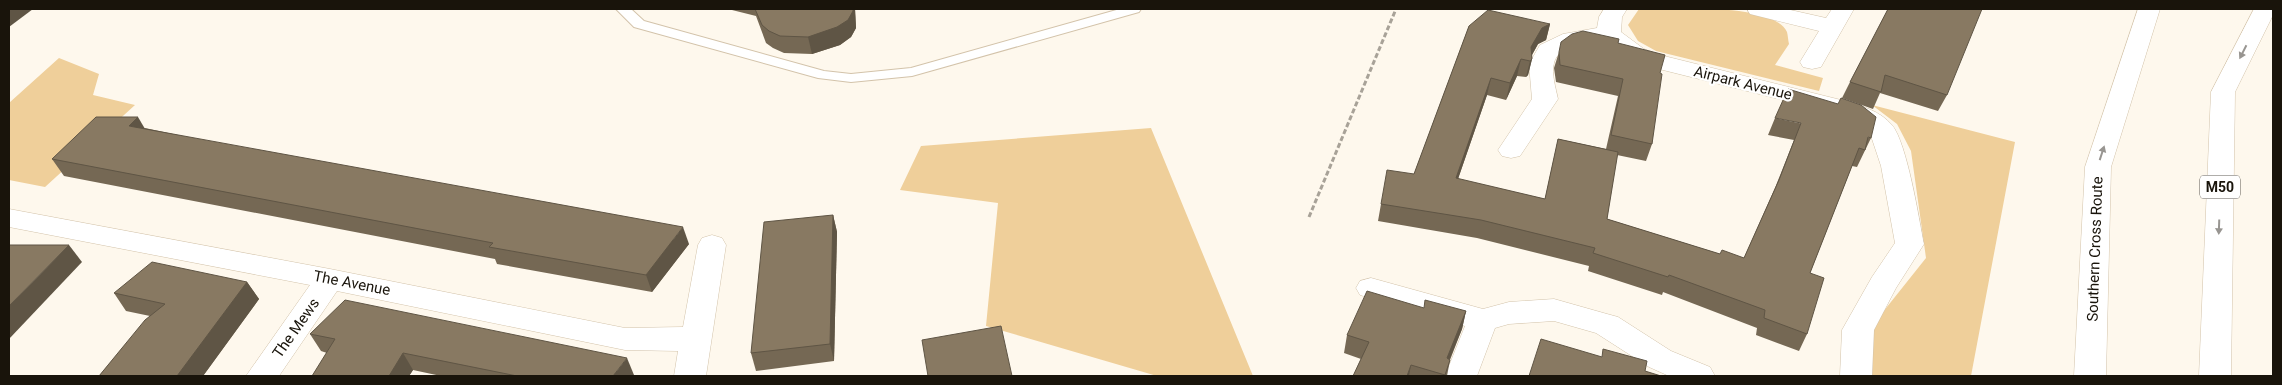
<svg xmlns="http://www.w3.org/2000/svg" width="2282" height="385" font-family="Roboto,sans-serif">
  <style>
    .green { fill: #efcf9a }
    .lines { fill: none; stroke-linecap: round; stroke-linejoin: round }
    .service-casing { stroke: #d3c3aa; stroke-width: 2 }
    .minor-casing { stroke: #d3c3aa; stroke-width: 1 }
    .motorway-casing { stroke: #d3c3aa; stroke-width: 1 }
    .path { stroke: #a8a298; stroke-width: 3; stroke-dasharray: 5 2.5; stroke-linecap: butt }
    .service { fill: #fff; fill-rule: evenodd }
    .minor { fill: #fff; fill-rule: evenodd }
    .motorway { fill: #fff; fill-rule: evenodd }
    .wall { fill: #756854 }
    .shaded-wall { fill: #5f5545 }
    .building { fill: #887962; stroke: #5f5545 }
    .oneway { fill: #989591 }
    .labels { text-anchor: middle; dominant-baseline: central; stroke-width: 4.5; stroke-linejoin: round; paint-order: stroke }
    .shield { fill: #fff; stroke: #5e5a54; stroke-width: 1 }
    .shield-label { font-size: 14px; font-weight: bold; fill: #19140b }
    .street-label { font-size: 15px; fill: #19140b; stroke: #fff }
  </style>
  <rect width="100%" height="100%" fill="#fef8ed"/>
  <g class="green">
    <path d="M1639,9c30,0 134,-7 148,23 1,4 1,8 2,12l-14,21 48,13 -4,13 -163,-40 -18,-10 -10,-16z"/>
    <path d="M59,58l40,16 -6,21 42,10 -90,82 -36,-7v-77z"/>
    <path d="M1872,105l143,37 -44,234h-109v-21l5,-23 59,-74 -15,-107 -14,-27z"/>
    <path d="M1151,128l102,248h-96l-171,-50 12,-123 -98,-13 21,-44z"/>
  </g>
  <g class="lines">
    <defs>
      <path id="service" d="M616,9h15l13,12 180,50 27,3 60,-6 209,-59h21l-2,3 -227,64 -61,6 -33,-4 -184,-51z"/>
      <g id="minor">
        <path d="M1604,9h23l-5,8 -1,15 23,17 16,6 185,46c17,5 35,10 47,24 15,18 27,94 32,119l-28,44 -22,42 -2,46h-32l2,-46 30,-53 23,-34 -14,-77 -11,-33 -16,-13 -27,-9 -184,-46 -15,-6 -26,-18c-15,3 -44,4 -48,22 -3,10 2,26 4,36l-38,57 -9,2 -9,-2 -4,-6 34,-51 -3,-35 11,-19 23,-11 34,-6 2,-11z"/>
        <path d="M1747,9h39l40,9 6,-9h22l-33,58 -9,2 -9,-2 -3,-5 19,-31 -69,-17z"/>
        <path d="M9,209l321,60 295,59 58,-1 15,-82 4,-7 10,-3 10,3 4,7 -20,131h-32l4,-25 -53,-1 -288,-59 -58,85h-33l64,-91 -301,-58z"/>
        <path d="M1371,278l112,31 26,-7 45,-3 53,15 11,3 53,34 39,16 5,9h-46l-20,-9 -53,-34 -42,-12 -45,3 -14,4 -18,48h-32l20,-50 -105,-31 -4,-7 4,-7z"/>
      </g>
      <g id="motorway">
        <path d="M2138,9h22l-49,158 -5,209h-32l11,-209z"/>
        <path d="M2254,9h19v6l-38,77 -4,284h-32l12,-284z"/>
      </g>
    </defs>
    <use href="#service" class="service-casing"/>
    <use href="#minor" class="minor-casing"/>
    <use href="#motorway" class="motorway-casing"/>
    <path class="path" d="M1309,217l87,-208"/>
    <use href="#service" class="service"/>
    <use href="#minor" class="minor"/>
    <use href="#motorway" class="motorway"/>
  </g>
  <g class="wall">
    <path d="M728,9h127l1,19 -5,9 -11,8 -28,9 -28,-1 -11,-5 -7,-5 -10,-27z"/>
    <path d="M1888,9l59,86 -9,16 -58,-18 -7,16 -31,-11 8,-16z"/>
    <path d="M1550,24l-4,16 -8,4 -6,11v4l-4,16 -2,2 -9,-1 -11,24 -19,-5 -29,84 87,20 13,-60 48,10 12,-53 -62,-14 -2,-14 5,-16 59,-9 42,30 -8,71 -6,17 -29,-6 -10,64 113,35 24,4 31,-70 19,-48 -26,-5 7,-17 96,20 -14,29 -5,-1 -42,107 -3,61 -8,17 -43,-16 1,-7 -94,-36 -1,3 -74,-24 1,-5 -112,-28 -99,-17 3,-17 33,-30 55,-148z"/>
    <path d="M145,128l544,116 -37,48 -155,-28 -2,-5 -431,-83 -12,-17z"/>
    <path d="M833,215l4,17 -3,129 -78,10 -5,-18z"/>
    <path d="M247,282l12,17 -56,77h-104l51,-60 -24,-5 -12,-18z"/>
    <path d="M1424,308l42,3 -4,18 -12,31 -3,16h-94l8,-17 -17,-6 3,-18z"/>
    <path d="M310,334l324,41 -1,1h-192l-28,-6 -4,6h-97l15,-23 -6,-2z"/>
  </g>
  <g class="shaded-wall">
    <path d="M9,9h24l-24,18z"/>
    <path d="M853,9h2l1,19 -5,9 -11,8 -28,9 -4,-17z"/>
    <path d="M1550,24l-4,16 -8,4 -9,16 2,-13 11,-19z"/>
    <path d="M1521,59l-4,17 -11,24 4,-17z"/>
    <path d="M1532,59l-4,16 -2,2 4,-16z"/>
    <path d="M1491,78l-4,17 -35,101 4,-18z"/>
    <path d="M138,117l10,17 -19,-8z"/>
    <path d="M833,215l4,17 -3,129 -4,-17z"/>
    <path d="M683,227l6,17 -37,48 -6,-17z"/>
    <path d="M69,245l13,17 -73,77v-33z"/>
    <path d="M247,282l12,17 -56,77h-26z"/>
    <path d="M1466,311l-4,18 -19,46 4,-17z"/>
    <path d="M403,353l10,17 -4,6h-20z"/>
    <path d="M627,358l7,17 -1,1h-20z"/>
    <path d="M1411,365l-2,11h-2z"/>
  </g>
  <g class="building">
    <path d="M755,9h98v2l-5,9 -11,7 -29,10 -28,-1 -11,-5 -7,-6z"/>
    <path d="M1888,9h94l-35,86 -62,-20 -4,17 -31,-10z"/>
    <path d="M1488,10l62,14 -8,4 -11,19 1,12 -2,2 -9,-2 -11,24 -19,-5 -35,100 89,21 13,-60 60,13 -11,67 113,35 2,-4 22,8 35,-78 22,-57 -26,-5 13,-29 50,15 3,-6 20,7 15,12 -5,21 -3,-1 -3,13 -6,-2 -49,125 14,5 -17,56 -43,-16 1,-8 -96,-35 -1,2 -75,-24 2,-5 -114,-28 -100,-16 6,-34 27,4 55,-148z"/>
    <path d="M1583,31l36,8 -1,4 47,12 -5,18 2,1 -10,70 -41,-9 12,-56 -63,-14 -1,-13 2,-10 11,-8z"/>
    <path d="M96,117h42l-9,9 554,101 -37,48 -157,-28 4,-4 -441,-84z"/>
    <path d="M833,215l-3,129 -79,9 13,-131z"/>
    <path d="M9,245h60l-60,61z"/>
    <path d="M152,262l95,20 -70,94h-78l46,-56 20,-16 -51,-11z"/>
    <path d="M1367,291l57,17 1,-8 41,11 -19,47 3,2 -5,15 -34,-10 -4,11h-54l16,-34 -22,-7z"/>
    <path d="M345,300l282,58 -14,18h-96l-114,-23 -14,23h-77l23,-37 -25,-5z"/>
    <path d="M1001,326l11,50h-84l-6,-36z"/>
    <path d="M1541,339l61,18 1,-8 44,12 -2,10 16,5h-132z"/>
  </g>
  <defs><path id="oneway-solid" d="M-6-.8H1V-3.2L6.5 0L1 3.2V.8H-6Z" transform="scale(1.25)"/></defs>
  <g class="oneway">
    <use href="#oneway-solid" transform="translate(2243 52) rotate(117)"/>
    <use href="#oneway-solid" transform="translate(2102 153) rotate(-72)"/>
    <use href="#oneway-solid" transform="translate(2219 227) rotate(92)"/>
  </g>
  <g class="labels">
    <rect class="shield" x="2200" y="175.5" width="40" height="23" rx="4"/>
    <g class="shield-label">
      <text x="2220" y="187">M50</text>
    </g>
    <g class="street-label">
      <text transform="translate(1743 83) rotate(14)">Airpark Avenue</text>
      <text transform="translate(2095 249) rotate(-88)">Southern Cross Route</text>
      <text transform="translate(352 283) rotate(11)">The Avenue</text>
      <text transform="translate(296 328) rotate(-55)">The Mews</text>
    </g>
  </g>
  <rect width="2282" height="385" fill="none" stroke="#19140b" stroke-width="20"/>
</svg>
